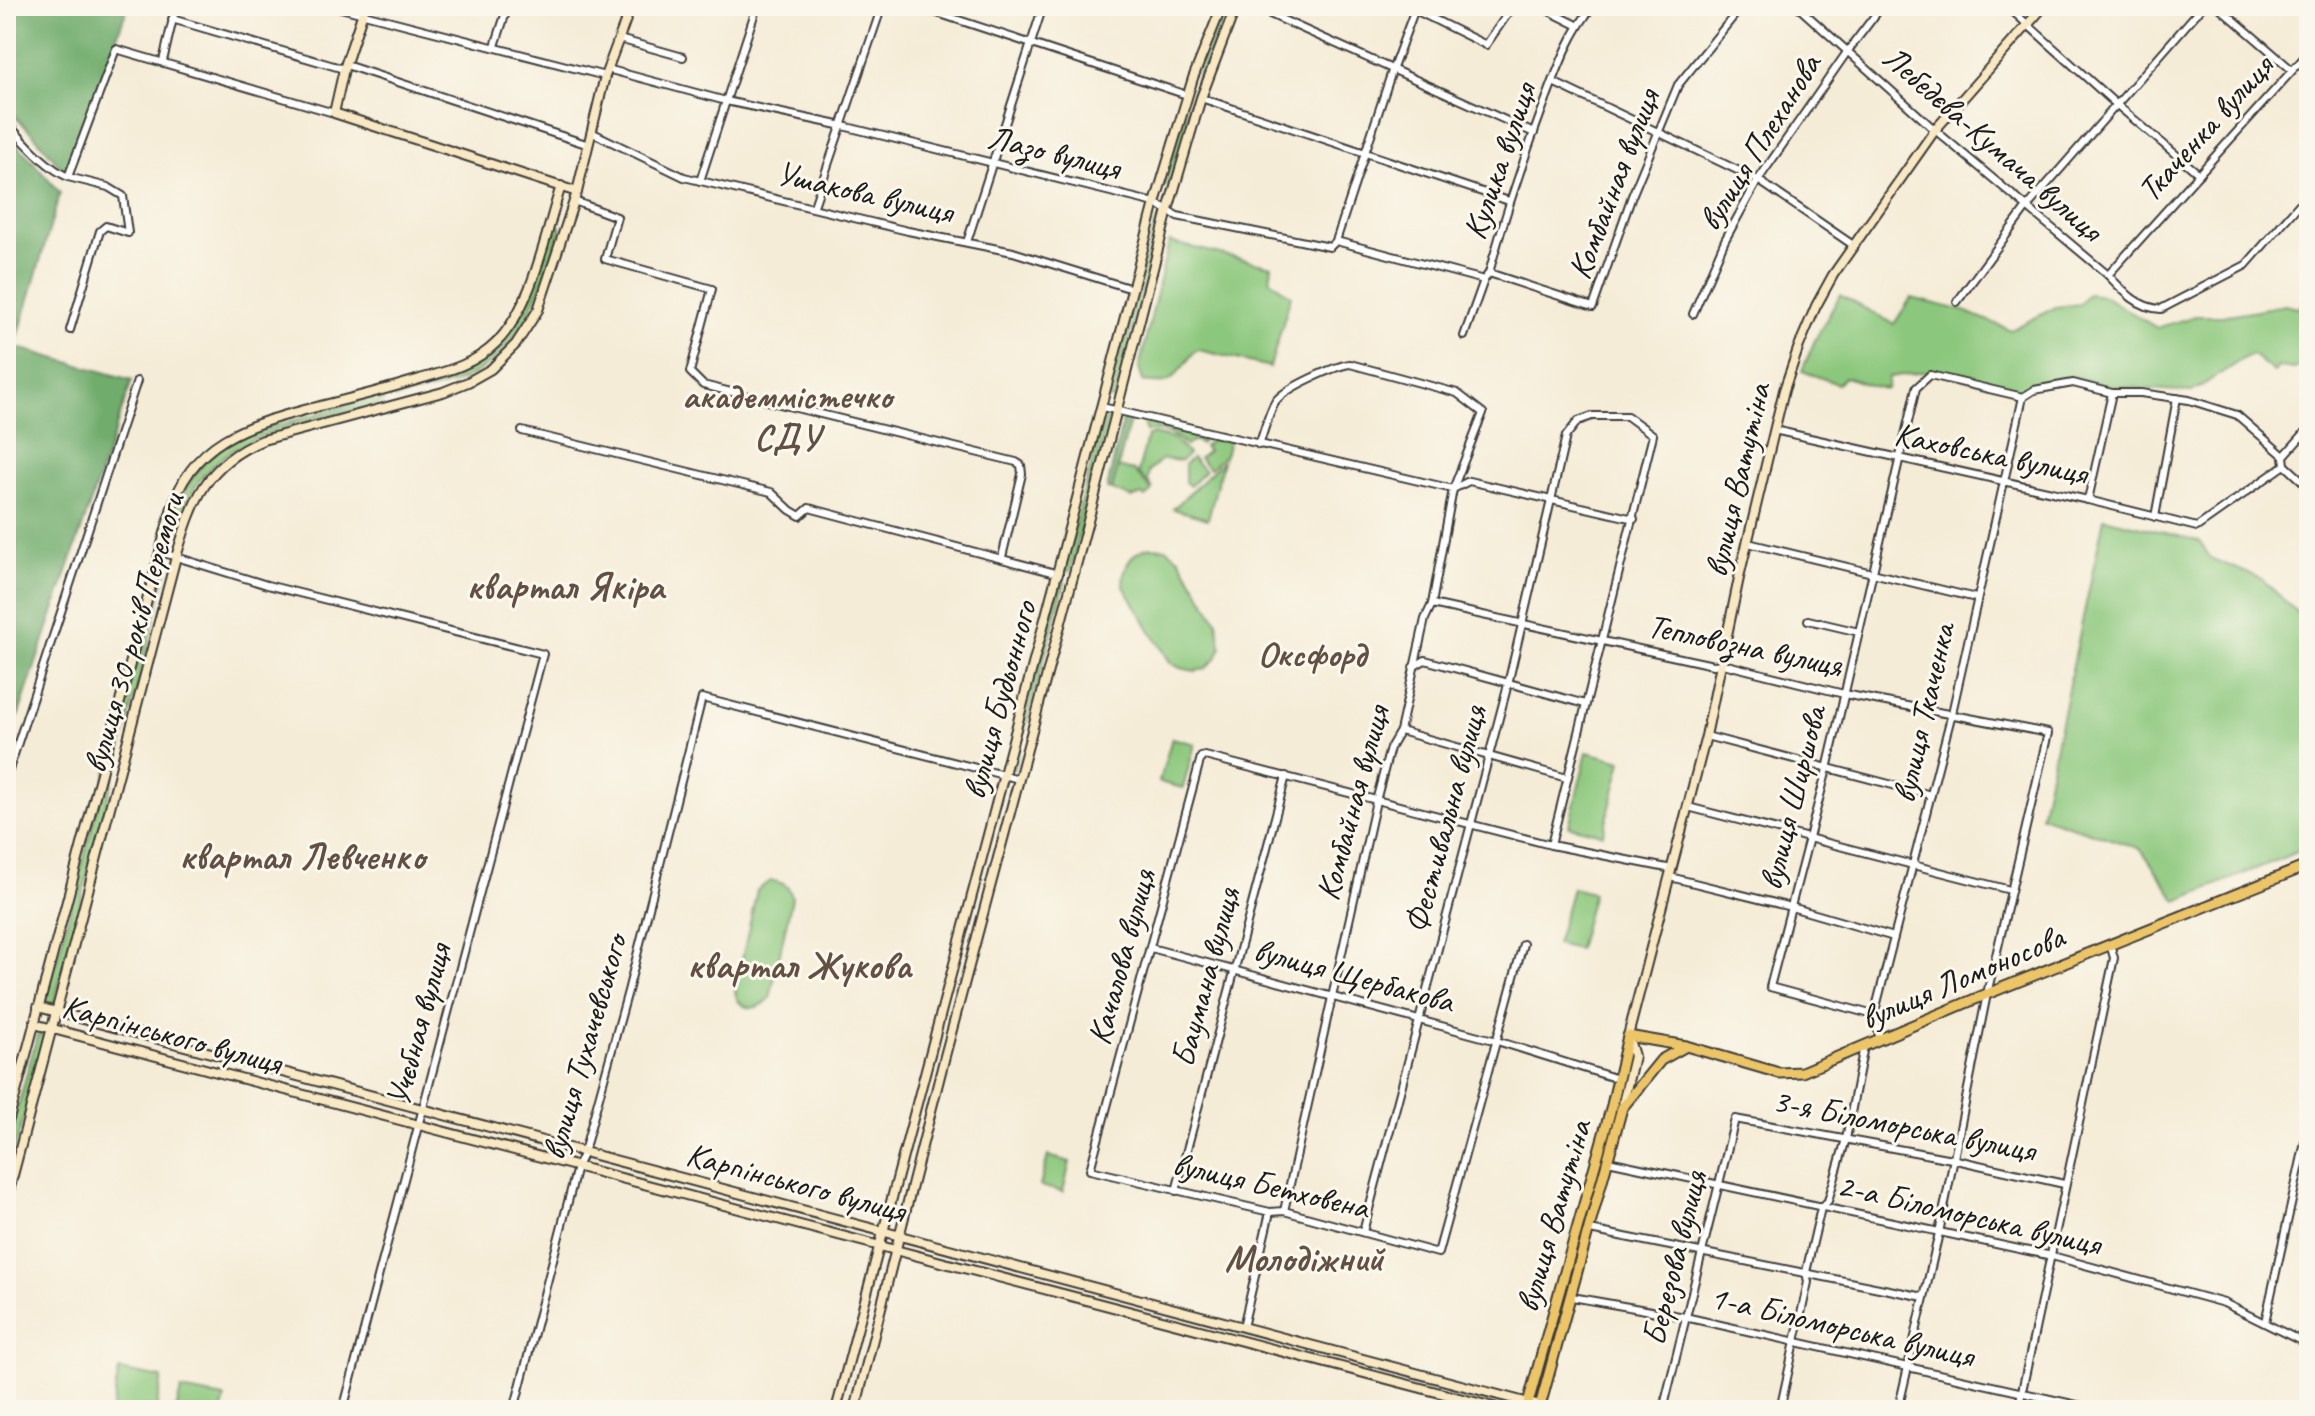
<svg xmlns="http://www.w3.org/2000/svg" width="2315" height="1416" font-family="Caveat,sans-serif">
  <style>
    .green { fill: #8bc77c; stroke: #54724c; stroke-width: 2 }
    .forest { fill: #70ac6c; stroke: #466444; stroke-width: 2 }
    .lines { fill: none; stroke-linecap: round; stroke-linejoin: round }
    .street-casing { stroke: #3d3b38; stroke-width: 10 }
    .secondary-casing { stroke: #3d3b38; stroke-width: 12 }
    .primary-casing { stroke: #3d3b38; stroke-width: 13 }
    .street { stroke: #fff; stroke-width: 6 }
    .secondary { stroke: #f8e8c3; stroke-width: 8 }
    .primary { stroke: #edc569; stroke-width: 9 }
    .labels { text-anchor: middle; dominant-baseline: central; stroke-width: 6; stroke-linejoin: round; paint-order: stroke }
    .street-label { font-size: 34px; fill: #1c1c1c; stroke: #fbf7ec }
    .neighbourhood-label { font-size: 36px; font-weight: bold; fill: #625045; stroke: #fbf7ec }
    .quarter-label { font-size: 38px; font-weight: bold; fill: #625045; stroke: #fbf7ec }
  </style>
  <rect width="100%" height="100%" fill="#fbf7ec"/>
  <filter id="ink" filterUnits="userSpaceOnUse"><feTurbulence type="fractalNoise" baseFrequency=".0125" numOctaves="2"/><feDisplacementMap in="SourceGraphic" scale="16" xChannelSelector="R" yChannelSelector="G"/><feConvolveMatrix kernelMatrix="1 2 1 2 8 2 1 2 1" color-interpolation-filters="sRGB"/></filter>
  <filter id="wash" filterUnits="userSpaceOnUse"><feTurbulence type="fractalNoise" baseFrequency=".006" numOctaves="4" result="noise"/><feDisplacementMap in="SourceGraphic" scale="32" xChannelSelector="R" yChannelSelector="G"/><feGaussianBlur stdDeviation="1.8" result="paint"/><feColorMatrix in="noise" values="0 0 0 0 0 0 0 0 0 0 0 0 0 0 0 0 0 1.4 0 .05"/><feComposite in="paint" operator="in"/></filter>
  <g filter="url(#wash)">
    <rect width="100%" height="100%" fill="#f5ecd7"/>
    <g class="green">
      <path d="M1225,6h6l-24,61 -36,118 -4,2 -3,-3 37,-120z"/>
      <path d="M1156,221l4,3 -46,176 -6,-2z"/>
      <path d="M558,224l3,5c-21,59 -36,123 -99,151 -21,9 -45,13 -66,19l-4,-2 3,-5c71,-20 111,-30 138,-105 7,-20 13,-47 25,-63z"/>
      <path d="M1169,242l103,24 -2,14 21,16 -21,71 -71,-17 -5,2c-16,20 -23,38 -51,29l-4,-13z"/>
      <path d="M2088,294l16,2 53,32 38,-12h27l63,-11 14,3 10,-12v65l-14,8 -17,-2 -4,5 -21,-17h-4l-57,37 -82,-6 -36,-9 -32,5 -20,9 -92,-20 -41,6 -2,12c-16,-2 -27,-8 -42,-12l-7,7 -36,-13 13,-31 25,-45 54,29 17,-26 53,13 47,19 45,-23 24,-3z"/>
      <path d="M378,396l6,4 -4,4c-61,16 -152,26 -186,85 -10,16 -14,34 -19,52h-7c1,-16 8,-33 15,-47 27,-52 60,-60 112,-74 28,-8 56,-16 83,-24z"/>
      <path d="M1107,414l2,2 -38,153 -3,3 -4,-4 40,-153z"/>
      <path d="M1149,422l53,12 1,7 -3,3 -6,-4 -8,6c-10,-11 -25,-19 -40,-14l-2,-6z"/>
      <path d="M1153,434l21,5 14,15 -7,7 -19,-2 -13,12 -1,10 5,8 -15,-16 9,-36z"/>
      <path d="M1215,437l14,4 -4,14 -15,14 -11,-11 9,-7 -4,-4z"/>
      <path d="M1192,458l13,13 -15,15 -5,-4v-18z"/>
      <path d="M1223,461l-15,58 -35,-10z"/>
      <path d="M1118,467l16,4 18,20 -7,6 -4,-2 -9,3 -20,-8z"/>
      <path d="M2104,518l96,23 10,17 52,21 47,45v223l-132,54 -36,-52 -100,-33z"/>
      <path d="M1150,547l16,1 13,10 38,63 4,26 -4,10 -12,12 -10,2 -15,-3 -10,-6 -47,-77c1,-20 7,-33 27,-38z"/>
      <path d="M166,561l3,5 -115,437 -7,3 -1,-5 116,-438z"/>
      <path d="M1060,580l5,2 -51,188 -3,-3z"/>
      <path d="M1172,738l23,6 -12,44 -24,-6z"/>
      <path d="M1587,752l35,9 -19,73 -34,-8z"/>
      <path d="M771,881c12,1 18,4 21,17l-22,100c-12,14 -32,13 -35,-7l22,-101z"/>
      <path d="M1572,888l21,5 -15,56 -22,-5z"/>
      <path d="M41,1034l4,4 -39,144v-31l31,-115z"/>
      <path d="M1048,1156l22,6 -7,30 -23,-6z"/>
      <path d="M119,1370l43,8 -6,32h-44z"/>
      <path d="M181,1390l44,8 -3,12h-46z"/>
    </g>
    <g class="forest">
      <path d="M6,6h122l-61,168 -34,-40 -27,-26z"/>
      <path d="M6,131l54,62 -45,154 117,33 -126,372z"/>
      <path d="M1123,419l7,2 -18,69 -5,-1z"/>
    </g>
  </g>
  <g filter="url(#ink)">
    <g class="lines">
      <defs>
        <g id="street">
          <path d="M333,6l272,70"/>
          <path d="M916,6l271,89"/>
          <path d="M1252,6l282,127"/>
          <path d="M1407,6l79,39 27,-39"/>
          <path d="M1539,6l38,19"/>
          <path d="M1797,6l138,124 173,145c15,16 30,33 53,34l85,-44 63,-72"/>
          <path d="M2007,6l110,99 82,69"/>
          <path d="M2218,6l74,64"/>
          <path d="M172,19l172,50"/>
          <path d="M619,39l64,18"/>
          <path d="M495,46l13,-40"/>
          <path d="M163,61l13,-55"/>
          <path d="M346,65l243,80"/>
          <path d="M607,69l119,32 117,25 312,77 22,13 153,31 6,-6 148,39"/>
          <path d="M1553,82l205,98 95,65"/>
          <path d="M1201,98l308,103"/>
          <path d="M6,122c18,19 38,44 62,55"/>
          <path d="M591,132l93,45 224,54 105,21 119,37"/>
          <path d="M700,181l57,-175"/>
          <path d="M574,201l43,16 -12,42 107,30 -22,83 13,13 313,77 5,3 1,9 -20,83"/>
          <path d="M814,206l68,-200"/>
          <path d="M1336,241l57,-173 23,-62"/>
          <path d="M967,242l76,-236"/>
          <path d="M1489,273l104,34 39,-111 46,-111 64,-79"/>
          <path d="M2108,275l201,-223"/>
          <path d="M1957,302l70,-95 176,-201"/>
          <path d="M1693,314l32,-74 33,-60 89,-128 35,-46"/>
          <path d="M70,330l30,-99 6,-5 22,7 -5,-37 -15,-9 -40,-10 48,-128 218,64"/>
          <path d="M1464,336l20,-56 5,-7c15,-55 33,-109 53,-163 14,-36 26,-74 51,-104"/>
          <path d="M2023,397l11,-7 39,-7 39,10h29l48,7 48,15 47,41"/>
          <path d="M1102,407l351,82 16,-8 165,38"/>
          <path d="M1774,430l314,70 109,27 88,-62 -1,-9 25,-28"/>
          <path d="M522,431l249,61 19,18 10,6 9,-8 250,66"/>
          <path d="M1259,445c5,-13 9,-31 16,-43 9,-14 60,-36 75,-38l107,29 26,20 -30,76 -21,115 -7,15 -25,112 -10,17 -14,53 -92,410"/>
          <path d="M2285,465l24,22"/>
          <path d="M2088,500l24,-107"/>
          <path d="M2155,517l22,-119"/>
          <path d="M1748,543l228,55"/>
          <path d="M160,552l107,33 276,69 -200,756"/>
          <path d="M1432,604l281,61 10,-1 121,30 204,39 -61,261 -48,239 -41,177"/>
          <path d="M1808,620l51,12"/>
          <path d="M1413,667l12,-7 160,44"/>
          <path d="M1400,731l167,47"/>
          <path d="M1706,736l225,59"/>
          <path d="M6,779l131,-398"/>
          <path d="M1688,807l322,83"/>
          <path d="M1670,877l121,30 103,30"/>
          <path d="M1523,944l-85,309 -154,-42 -14,1 -180,-42 111,-413 4,-1 346,89 121,24"/>
          <path d="M1151,948l346,93 121,38"/>
          <path d="M1874,1015l-104,-28 57,-218 89,-381 14,-13 93,22"/>
          <path d="M1880,1039l-6,-24 78,-302 71,-316"/>
          <path d="M1608,1161l444,95 172,47 85,42"/>
          <path d="M1176,1191l110,-415"/>
          <path d="M1590,1230l334,67"/>
          <path d="M1363,1232l145,-548 58,-248 12,-15 14,-5h35l26,19 -102,410"/>
          <path d="M1572,1297l113,20 414,93"/>
          <path d="M2265,1322l44,-198"/>
          <path d="M1243,1327l27,-115"/>
          <path d="M514,1410l63,-243 7,-15 44,-161 74,-293 317,81"/>
          <path d="M1663,1410l72,-291 217,40 112,25"/>
          <path d="M1780,1410l28,-128 -2,-10 15,-64 7,-7 18,-62 18,-93"/>
          <path d="M2018,1410l96,-452 -4,-14"/>
        </g>
        <g id="secondary">
          <path d="M365,6l-21,63 -10,44 243,79"/>
          <path d="M38,1007l1502,399"/>
          <path d="M34,1024l1471,386"/>
          <path d="M1622,1107l12,-51 -6,-20 78,-300 34,-163 44,-183 15,-44 17,-40 17,-31 102,-145 109,-124"/>
          <path d="M6,1130l164,-616c21,-77 82,-90 150,-108 33,-8 67,-17 100,-27 28,-8 55,-15 76,-36 37,-37 49,-108 65,-157"/>
          <path d="M6,1202l170,-645c17,-56 29,-93 87,-117l180,-48 25,-10 23,-13 25,-25 22,-34 39,-118 28,-116 26,-70"/>
          <path d="M836,1410l319,-1207 38,-125 29,-72"/>
          <path d="M855,1410l90,-354 151,-565 72,-281 33,-112 35,-92"/>
        </g>
        <g id="primary">
          <path d="M1526,1410l86,-305 16,-69 58,10 93,27 23,-1 185,-78 322,-129"/>
          <path d="M1539,1410l83,-302 39,-48 25,-14"/>
        </g>
      </defs>
      <use href="#street" class="street-casing"/>
      <use href="#secondary" class="secondary-casing"/>
      <use href="#primary" class="primary-casing"/>
      <use href="#street" class="street"/>
      <use href="#secondary" class="secondary"/>
      <use href="#primary" class="primary"/>
    </g>
  </g>
  <g class="labels">
    <g class="street-label">
      <text transform="translate(2205 128) rotate(-48)">Ткаченка вулиця</text>
      <text transform="translate(1759 142) rotate(-58)">вулиця Плеханова</text>
      <text transform="translate(1993 143) rotate(41)">Лебедєва-Кумача вулиця</text>
      <text transform="translate(1054 152) rotate(14)">Лазо вулиця</text>
      <text transform="translate(1499 161) rotate(-71)">Кулика вулиця</text>
      <text transform="translate(1613 184) rotate(-69)">Комбайная вулиця</text>
      <text transform="translate(865 192) rotate(13)">Ушакова вулиця</text>
      <text transform="translate(1991 453) rotate(12)">Каховська вулиця</text>
      <text transform="translate(1737 480) rotate(-77)">вулиця Ватутіна</text>
      <text transform="translate(133 633) rotate(-74)">вулиця 30 років Перемоги</text>
      <text transform="translate(1745 645) rotate(12)">Тепловозна вулиця</text>
      <text transform="translate(999 700) rotate(-75)">вулиця Будьонного</text>
      <text transform="translate(1923 713) rotate(-77)">вулиця Ткаченка</text>
      <text transform="translate(1792 798) rotate(-76)">вулиця Ширшова</text>
      <text transform="translate(1352 803) rotate(-75)">Комбайная вулиця</text>
      <text transform="translate(1445 819) rotate(-75)">Фестивальна вулиця</text>
      <text transform="translate(1121 957) rotate(-75)">Качалова вулиця</text>
      <text transform="translate(1354 975) rotate(15)">вулиця Щербакова</text>
      <text transform="translate(1205 977) rotate(-75)">Баумана вулиця</text>
      <text transform="translate(1962 977) rotate(-23)">вулиця Ломоносова</text>
      <text transform="translate(418 1025) rotate(-75)">Учєбная вулиця</text>
      <text transform="translate(172 1034) rotate(15)">Карпінського вулиця</text>
      <text transform="translate(584 1047) rotate(-74)">вулиця Тухачевського</text>
      <text transform="translate(1904 1125) rotate(11)">3-я Біломорська вулиця</text>
      <text transform="translate(796 1182) rotate(15)">Карпінського вулиця</text>
      <text transform="translate(1271 1185) rotate(13)">вулиця Бетховена</text>
      <text transform="translate(1969 1214) rotate(13)">2-а Біломорська вулиця</text>
      <text transform="translate(1553 1216) rotate(-74)">вулиця Ватутіна</text>
      <text transform="translate(1674 1258) rotate(-76)">Березова вулиця</text>
      <text transform="translate(1842 1326) rotate(13)">1-а Біломорська вулиця</text>
    </g>
    <g class="neighbourhood-label">
      <text x="787" y="396">академмістечко<tspan x="787" dy="41">СДУ</tspan></text>
      <text x="1312" y="654">Оксфорд</text>
    </g>
    <g class="quarter-label">
      <text x="565" y="586">квартал Якіра</text>
      <text x="302" y="856">квартал Левченко</text>
      <text x="799" y="965">квартал Жукова</text>
      <text x="1304" y="1258">Молодіжний</text>
    </g>
  </g>
  <rect width="2315" height="1416" fill="none" stroke="#fbf7ec" stroke-width="32"/>
</svg>
